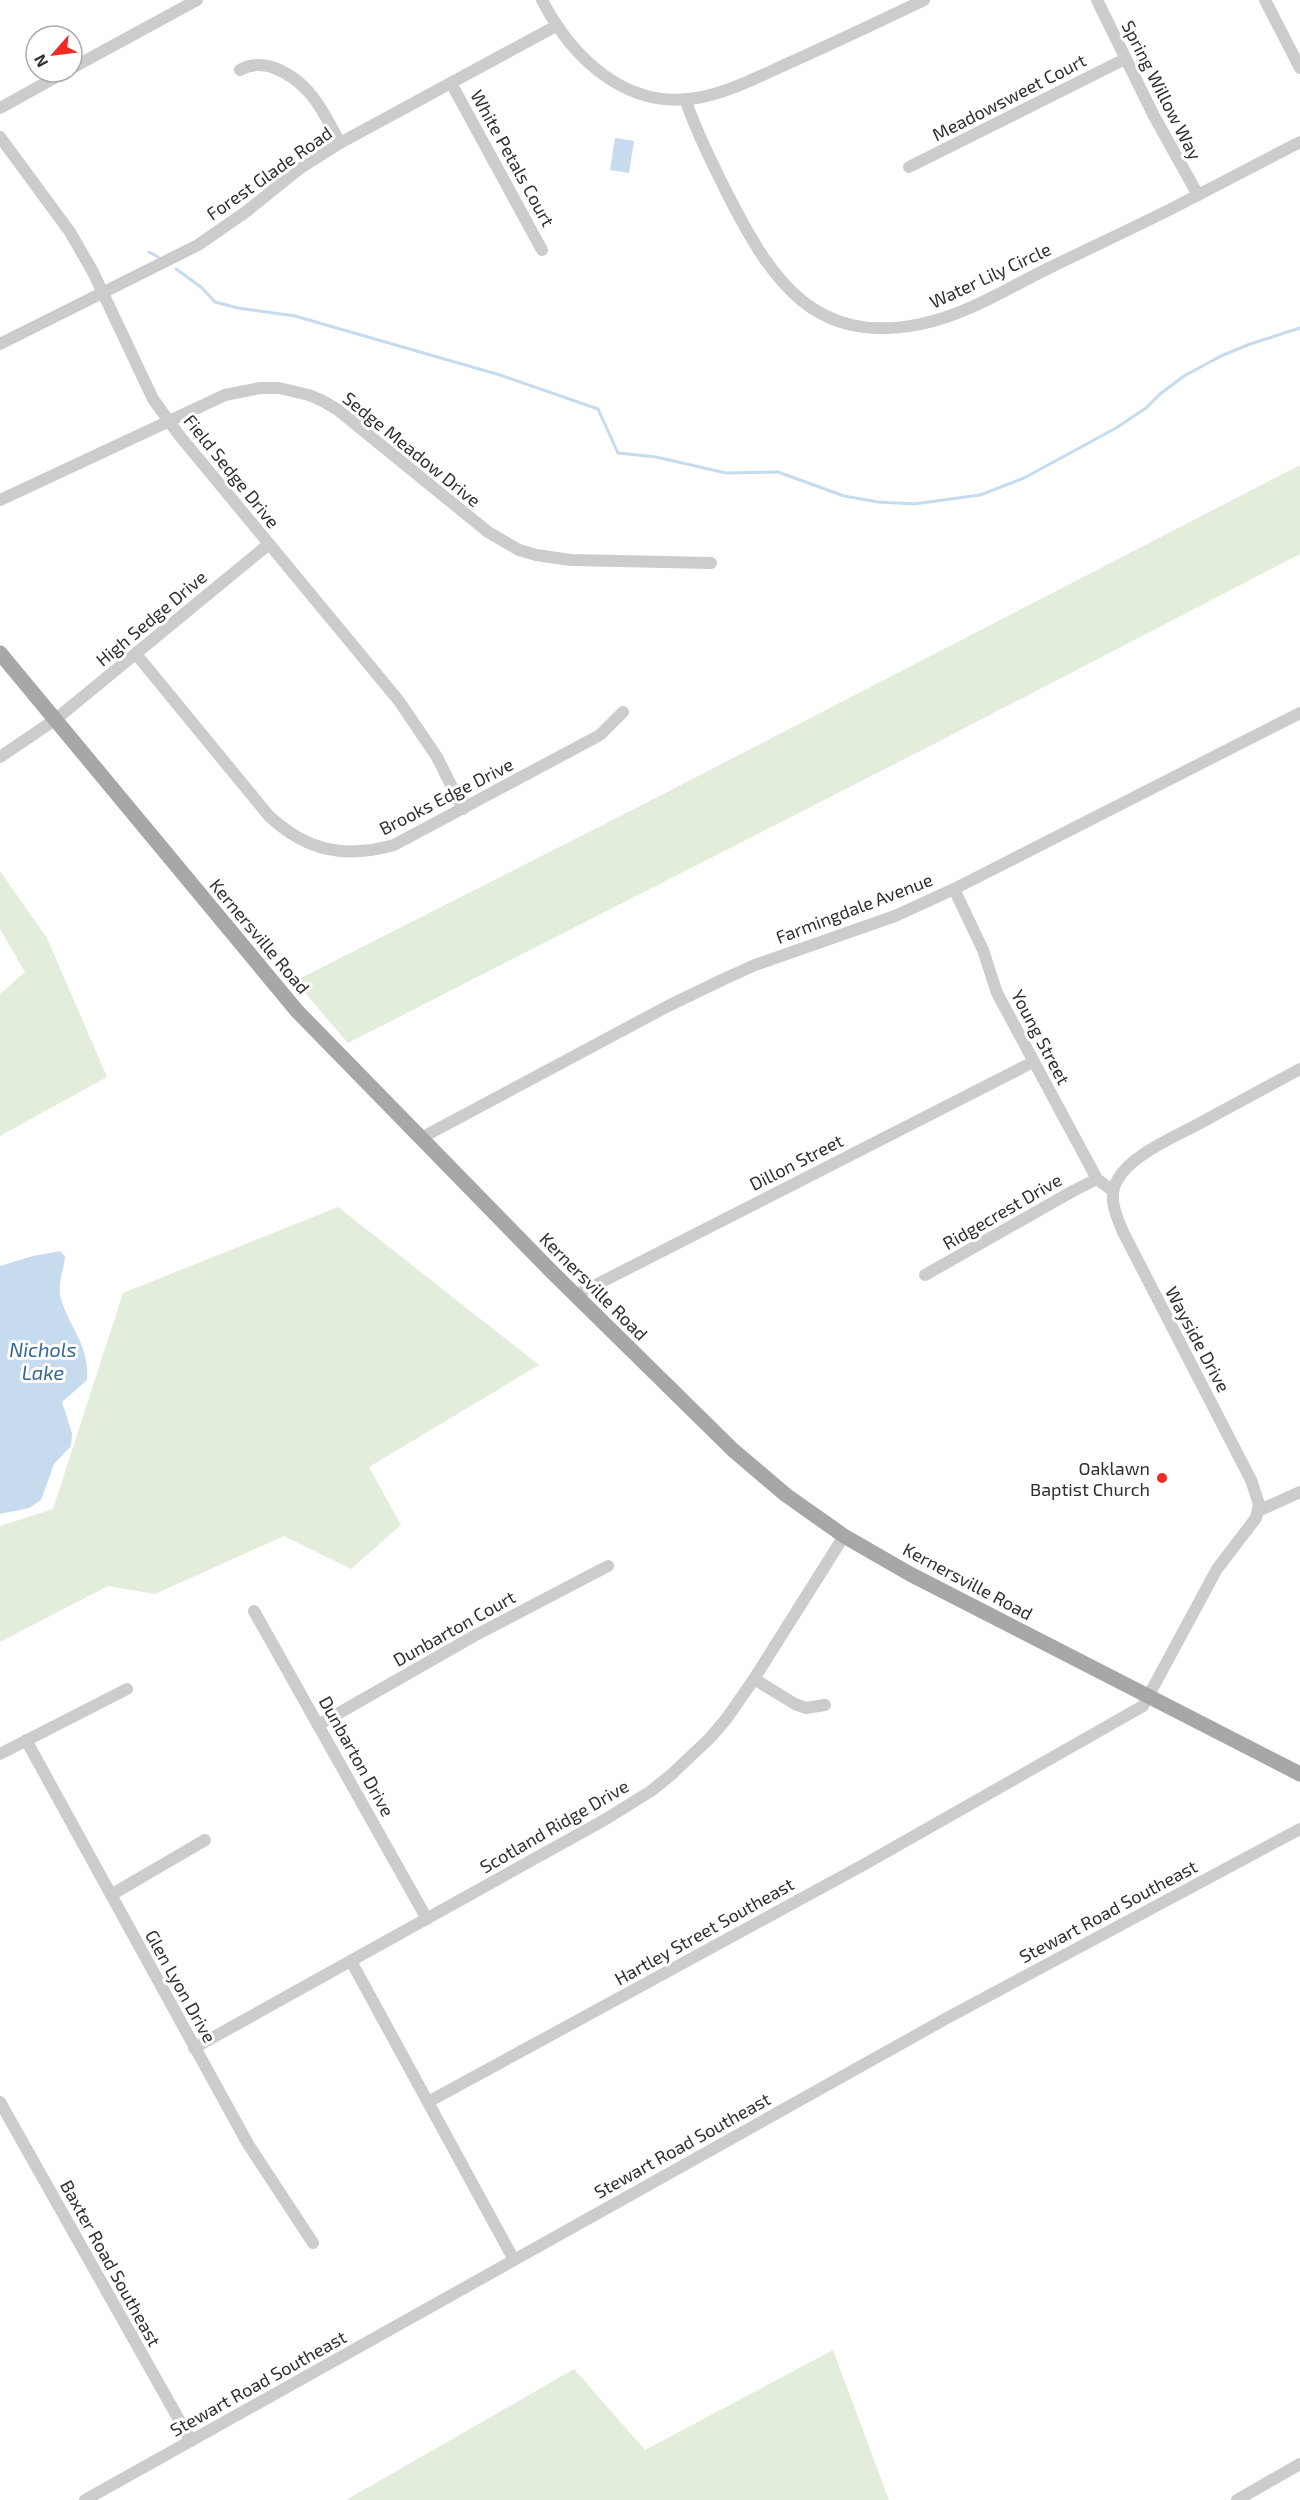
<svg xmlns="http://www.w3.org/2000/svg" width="1300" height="2500" font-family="'Exo 2',sans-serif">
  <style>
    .green { fill: #e3eddb }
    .water { fill: #c6dbee }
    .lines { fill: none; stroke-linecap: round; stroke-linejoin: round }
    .stream { stroke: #c6dbee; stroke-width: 3 }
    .minor { stroke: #ccc; stroke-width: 12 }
    .major { stroke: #a7a7a7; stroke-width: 15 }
    .poi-dot { fill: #f22924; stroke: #fff; stroke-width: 2 }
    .labels { text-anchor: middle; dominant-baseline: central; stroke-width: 6; stroke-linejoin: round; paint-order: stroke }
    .street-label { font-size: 18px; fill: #2f2f2f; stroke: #fff }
    .poi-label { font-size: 18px; fill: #2f2f2f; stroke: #fff; text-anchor: end }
    .water-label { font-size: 20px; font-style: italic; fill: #366897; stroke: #fff }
  </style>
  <rect width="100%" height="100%" fill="#fff"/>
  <g class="green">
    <path d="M1300,465v89l-368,191 -584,298 -53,-62 347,-176z"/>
    <path d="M0,871l47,67 60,139 -107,59v-142l25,-22 -25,-43z"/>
    <path d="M338,1207l201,158 -170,102 32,58 -50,44 -67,-33 -129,58 -47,-8 -108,56v-116l53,-17 70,-216z"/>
    <path d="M833,2350l56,150h-543l228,-131 71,81z"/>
  </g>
  <g class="water">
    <path d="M615,138l19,3 -5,32 -19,-3z"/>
    <path d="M60,1251l5,5c-1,15 -8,27 -4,43 9,30 29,47 26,81l-25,22 10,31 -1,13 -17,18 -13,36 -12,8 -29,6v-248l33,-10z"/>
  </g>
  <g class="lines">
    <g class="stream">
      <path d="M149,252l9,5"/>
      <path d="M176,269l25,18 14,15 23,6 57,8 205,59 98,34 20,44 38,4 70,16 52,-1 66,24 34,6 36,2 66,-9 44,-17 92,-50 30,-20 14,-14 24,-18 37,-20 29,-12 50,-16"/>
    </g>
    <g class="minor">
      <path d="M542,0c30,58 84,110 155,98 33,-6 63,-22 94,-36 45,-20 89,-41 133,-62"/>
      <path d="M1097,0l57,116 44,79"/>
      <path d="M1265,0l35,68"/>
      <path d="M72,68l125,-68"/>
      <path d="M240,70c10,-6 21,-6 32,-3 37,13 51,44 68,76"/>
      <path d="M451,83l91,167"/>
      <path d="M685,99c12,34 28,66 44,98 43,84 86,149 192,127 45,-9 87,-36 128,-56 41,-20 82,-39 122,-59 43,-22 86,-45 129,-67"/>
      <path d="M0,108l65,-36"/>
      <path d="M0,137l70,95 23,40 60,127 26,36 220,266 38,56 26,52"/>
      <path d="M909,167l216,-108"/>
      <path d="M0,344l198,-99 49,-34 52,-42 41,-26 216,-117"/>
      <path d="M0,500l225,-105 35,-7h19l30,7 14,6 15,9 150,122 31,18 17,5 35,5 140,3"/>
      <path d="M136,654l133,162c38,35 75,43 125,29l206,-110 23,-23"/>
      <path d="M0,757l56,-38 213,-175"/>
      <path d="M954,889l29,61 14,43 100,186 16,12"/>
      <path d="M421,1138l247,-132 56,-27 31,-14 140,-49 59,-27 346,-176"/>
      <path d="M925,1275l148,-84 24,-12"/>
      <path d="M576,1295l457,-233"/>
      <path d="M1258,1511l42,-19"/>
      <path d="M254,1611l173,308"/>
      <path d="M754,1679l41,25 11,4 19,-3"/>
      <path d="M318,1725l156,-89 134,-70"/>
      <path d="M26,1740l222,404 65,99"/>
      <path d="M0,1754l127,-65"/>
      <path d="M111,1895l94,-55"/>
      <path d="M351,1961l163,299"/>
      <path d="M194,2048l412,-229 45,-28 21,-17 38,-36 17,-20 27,-39 90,-143"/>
      <path d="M0,2102l191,339"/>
      <path d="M428,2102l437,-238 278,-158 74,-137 39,-51 3,-14 -8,-24 -128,-248c-7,-17 -16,-36 -5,-53 14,-25 59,-43 84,-57 33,-18 65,-35 98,-53"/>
      <path d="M85,2500l862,-482 353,-189"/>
      <path d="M1237,2500l63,-36"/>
    </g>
    <path class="major" d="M0,653l297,358 254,260 182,179 53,45 58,41 66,38 390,200"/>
  </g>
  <circle class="poi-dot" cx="1162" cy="1478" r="6"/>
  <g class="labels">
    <g class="street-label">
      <text transform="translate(1162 90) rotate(63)">Spring Willow Way</text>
      <text transform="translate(1009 97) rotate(-27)">Meadowsweet Court</text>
      <text transform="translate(513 158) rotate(61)">White Petals Court</text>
      <text transform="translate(269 173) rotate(-35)">Forest Glade Road</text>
      <text transform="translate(990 275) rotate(-25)">Water Lily Circle</text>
      <text transform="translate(412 449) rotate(39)">Sedge Meadow Drive</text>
      <text transform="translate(232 471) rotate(51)">Field Sedge Drive</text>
      <text transform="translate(151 618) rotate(-40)">High Sedge Drive</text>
      <text transform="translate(446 796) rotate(-27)">Brooks Edge Drive</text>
      <text transform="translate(854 908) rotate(-21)">Farmingdale Avenue</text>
      <text transform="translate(260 936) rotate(50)">Kernersville Road</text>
      <text transform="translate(1041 1037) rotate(62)">Young Street</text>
      <text transform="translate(796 1162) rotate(-27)">Dillon Street</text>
      <text transform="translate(1002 1211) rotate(-30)">Ridgecrest Drive</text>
      <text transform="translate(594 1286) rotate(45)">Kernersville Road</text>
      <text transform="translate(1198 1339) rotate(62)">Wayside Drive</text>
      <text transform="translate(968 1581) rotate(28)">Kernersville Road</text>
      <text transform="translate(454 1628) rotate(-29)">Dunbarton Court</text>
      <text transform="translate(357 1756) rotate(61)">Dunbarton Drive</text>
      <text transform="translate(554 1826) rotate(-30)">Scotland Ridge Drive</text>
      <text transform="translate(1108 1911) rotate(-28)">Stewart Road Southeast</text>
      <text transform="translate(704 1931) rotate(-29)">Hartley Street Southeast</text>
      <text transform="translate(181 1986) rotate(61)">Glen Lyon Drive</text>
      <text transform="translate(682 2145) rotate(-29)">Stewart Road Southeast</text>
      <text transform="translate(111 2263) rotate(61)">Baxter Road Southeast</text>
      <text transform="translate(258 2383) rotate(-29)">Stewart Road Southeast</text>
    </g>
    <g class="poi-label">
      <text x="1150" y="1468">Oaklawn<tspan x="1150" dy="21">Baptist Church</tspan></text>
    </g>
    <g class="water-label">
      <text x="43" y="1349">Nichols<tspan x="43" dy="23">Lake</tspan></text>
    </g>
  </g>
  <g transform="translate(54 54) rotate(242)"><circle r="28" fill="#ffffff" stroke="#acacac" stroke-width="1.5"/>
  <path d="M0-4.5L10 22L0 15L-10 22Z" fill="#f22924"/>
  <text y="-9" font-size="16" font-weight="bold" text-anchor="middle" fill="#2f2f2f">N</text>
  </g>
</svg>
